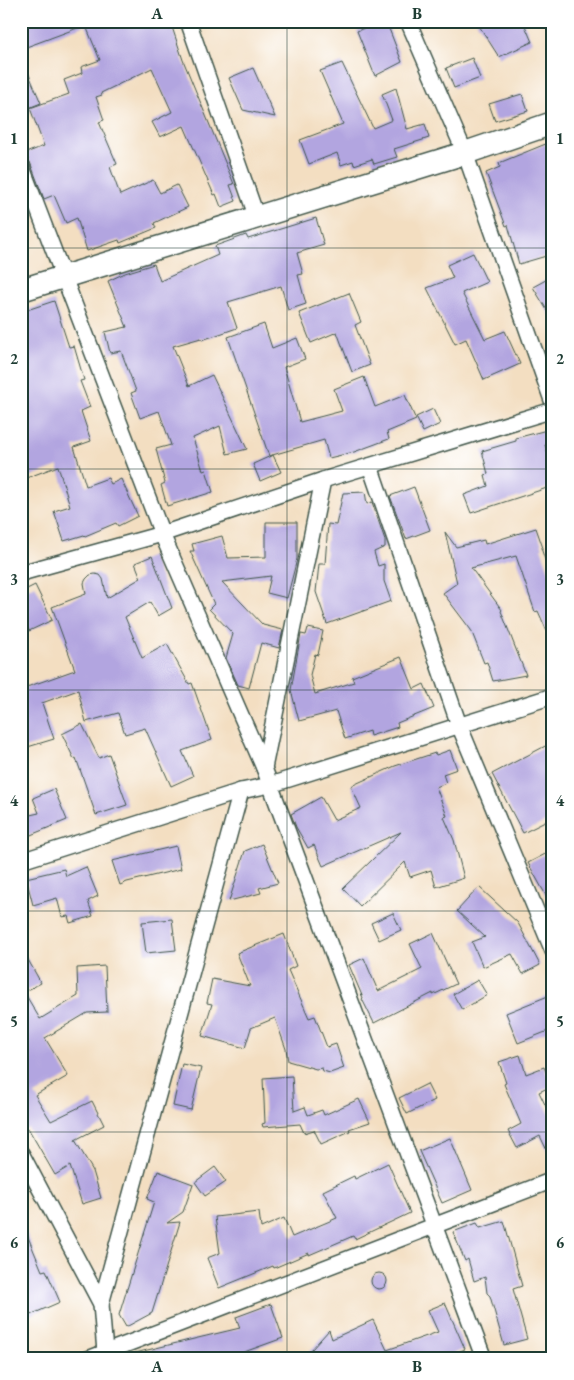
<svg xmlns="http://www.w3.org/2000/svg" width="574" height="1380" font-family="'EB Garamond',serif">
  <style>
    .building { fill: #b2a5e0 }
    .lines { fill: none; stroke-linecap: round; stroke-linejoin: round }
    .minor-casing { stroke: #3f5549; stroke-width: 18 }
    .secondary-casing { stroke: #3f5549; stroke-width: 25 }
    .minor { stroke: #fff; stroke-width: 15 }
    .secondary { stroke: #fff; stroke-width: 22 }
    .grid { fill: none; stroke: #1f3d34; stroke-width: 1; stroke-opacity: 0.55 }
    .neatline { fill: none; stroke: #1f3d34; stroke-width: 2 }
    .grid-label { font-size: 16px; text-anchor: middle; font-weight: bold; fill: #1f3d34 }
  </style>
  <rect width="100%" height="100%" fill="#fff"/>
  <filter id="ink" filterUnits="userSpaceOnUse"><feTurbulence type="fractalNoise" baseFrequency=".02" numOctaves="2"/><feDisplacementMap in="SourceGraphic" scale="10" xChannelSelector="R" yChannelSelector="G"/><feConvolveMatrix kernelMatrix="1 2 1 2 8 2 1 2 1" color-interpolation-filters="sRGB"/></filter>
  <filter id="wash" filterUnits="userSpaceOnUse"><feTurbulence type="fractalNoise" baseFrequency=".0096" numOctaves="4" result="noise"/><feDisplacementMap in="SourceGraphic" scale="20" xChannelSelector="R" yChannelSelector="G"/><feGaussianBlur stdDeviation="1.12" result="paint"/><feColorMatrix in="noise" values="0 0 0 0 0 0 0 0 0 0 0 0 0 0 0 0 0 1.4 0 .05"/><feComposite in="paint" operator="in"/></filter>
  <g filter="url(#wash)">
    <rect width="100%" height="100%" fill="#f3dec1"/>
    <g id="blocks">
      <g class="building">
        <path d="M21,21h69l1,2 -70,26z"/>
        <path d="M97,21h73l13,39 51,124 -4,1 6,16 -15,6 -5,-13 -2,1 -30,-69 -24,11 -8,-15 20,-10 -20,-44 -51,25 1,2 -6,2 8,23 -5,2 18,42 -7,3 10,28 33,-15 7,13 17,-8 11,22 -34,16 2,5 -36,15 -1,-3 -32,11 -10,-33 -11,5 -12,-28 -10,4 -14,-37 -7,-8 21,-8 -14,-38 39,-14 -5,-14 18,-7 -1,-6 19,-7 -14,-34z"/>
        <path d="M381,21h5l16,41 -27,14 -18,-45z"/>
        <path d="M476,21h47l9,21 -33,15z"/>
        <path d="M21,56l20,47 -20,8z"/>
        <path d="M472,58l8,20 -26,10 -8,-20z"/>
        <path d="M342,63l31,65 19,-8 -10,-26 14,-6 11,41 18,-5 4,14 -35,11 3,8 -23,7 -2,-5 -18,6 -1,-4 -12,4 -4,-12 -28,11 -9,-24 43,-16 -23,-53z"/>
        <path d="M253,68l22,49 -32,-7 -14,-32z"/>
        <path d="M522,94l6,17 -33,10 -6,-17z"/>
        <path d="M553,141v113l-34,10 -11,-39 -2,1 -20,-53 14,-6 -1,-4z"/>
        <path d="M316,218l8,27 -27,8 6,21 -5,1 8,29 -18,6 -7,-24 -53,16 9,26 -35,12 -1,-2 -28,8 16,40 23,-11 35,74 -20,5 -7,-28 -27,12 10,33 3,-1 7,22 -46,14 -6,-21 4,-2 -9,-34 15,-4 -12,-34 -19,7 -9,-25 5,-2 -15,-40 -11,2 -5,-21 22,-5 -19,-46 17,-8 29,-9 6,17 58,-26 -3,-9 31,-11 2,4z"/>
        <path d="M473,253l14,29 -25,11 23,46 20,-8 15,33 -36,16 -18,-41 -11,5 -28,-56 26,-10 -6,-13z"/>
        <path d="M553,276v44l-20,-33z"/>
        <path d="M349,293l12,29 -6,3 15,40 -18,7 -15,-40 -26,11 -12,-30z"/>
        <path d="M54,301l15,46 5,-1 10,34 -4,1 10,26 -9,4 10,30 -17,6 12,39 22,-8 3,6 10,-5 17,37 -20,10 -2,-3 -31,13 -1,-1 -20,6 -10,-30 16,-5 -12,-40 -37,14v-168z"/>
        <path d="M264,324l8,24 25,-10 8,21 -21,8 16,55 42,-11 -8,-22 30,-12 11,30 30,-12 11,25 -29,12 2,7 -35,13 -25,6 -5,-18 -55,16 -41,-119z"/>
        <path d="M433,409l7,15 -17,8 -7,-15z"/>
        <path d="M547,430l3,14 -5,1 8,25v16l-82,27 -7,-18 24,-9 -3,-11 3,-1 -6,-23 34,-10v-3z"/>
        <path d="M273,455l8,17 -21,9 -7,-17z"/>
        <path d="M414,487l16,43 -24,9 -16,-43z"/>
        <path d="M365,492l2,12 5,-2 13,38v7l-11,5 4,14 6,-2v17l7,20 -64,23 -11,-32 3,-28h6l3,-40 8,1 7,-32z"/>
        <path d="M266,522h31v37l-10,39 -20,-5 4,-17 -49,6 41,43 20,5 -4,18 -18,-5 -12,45 -11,-3 -12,-27 7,-24 -24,-25 5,-5 -24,-53h4l-2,-7 30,-8 6,22 38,-1z"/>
        <path d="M536,528l7,20h-2l12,35v62l-15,-34 -3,1 -19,-56 -45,12 31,42 -1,1 25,64 -33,6 -6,-19 -3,1 -13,-33 -28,-37 14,-10 -12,-51 11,15 28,-7 1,4z"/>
        <path d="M152,556l20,52 -14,8 -8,-14 -25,15 17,41 25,-14 22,40 3,-1 20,57 -30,11 11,25 -22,10 -26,-58 -20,6 -7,-21 -32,9 -8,-32 -36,13 12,36 -33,10v-60l54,-19 -23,-63 34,-13 -2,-11 2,-4 4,-4 5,-1 5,1 3,4 4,19 34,-20 -6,-15z"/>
        <path d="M35,585l17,35 -23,11 -8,-17v-22z"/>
        <path d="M308,628l15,3 -5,24 -3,-1 -5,21 5,19 39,-12 -2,-5 49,-20 13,32 10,-5 10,24 -37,15 1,4 -28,9 -1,-5 -24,8 -9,-28 -37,10 -8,-31 10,-56 5,1z"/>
        <path d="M82,724l17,34 10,-4 18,51 -31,10 -20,-57 -2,1 -12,-25z"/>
        <path d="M553,742v76l-30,15 -31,-59z"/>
        <path d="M450,750l7,19 -14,5 3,9 -10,4 11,29 -3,1 10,23 10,38 -28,9 -5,-17 -21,7 -5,-15 -45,44 -17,-18 58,-56 -78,34 -9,-21 -6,3 -12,-21 -5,-13 30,-17 13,23 27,-12 -10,-22 44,-20 40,-13 1,2z"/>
        <path d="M54,789l13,31 -46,19v-22l18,-4 -6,-15z"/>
        <path d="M262,844l16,39 -19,5 2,5 -32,8 16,-50z"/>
        <path d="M176,846l5,23 -54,13 -7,3 -8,-24z"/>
        <path d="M553,850v58l-25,-45z"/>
        <path d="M86,867l12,29 -10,5 5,15 -23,7 -2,-7 -6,1 -5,-19 -24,7 -7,-27 38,-9 2,7z"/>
        <path d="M479,887l39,36 22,42 -17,9 -11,-20 -29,13 -11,-25 13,-5 -28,-26z"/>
        <path d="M393,913l8,17 -22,10 -8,-17z"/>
        <path d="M172,919l4,31 -30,3 -4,-31z"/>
        <path d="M433,933l23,51 -23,11v-2l-59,30 -12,-24 1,-1 -14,-33 15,-7 14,33 44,-22 -12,-25z"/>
        <path d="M284,934l12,32 -8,4 21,48 6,-2 12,31 9,-3 8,24 -14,5 -7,-2 -1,-3 -6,1 -28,-8 -2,-12 -11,-31 -24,10 -6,20 -43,-12 10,-32 -5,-1 5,-24 38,7 -13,-33z"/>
        <path d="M21,947l20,36 -17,9 16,27 38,-23 -1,-28 28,-2 2,46 -20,1 -42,25 23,38 -33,19 16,26 41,-20 12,24 -29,15 18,31 8,27 -19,6 -12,-38 -15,9 -27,-47 -7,4z"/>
        <path d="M478,980l9,15 -25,15 -9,-16z"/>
        <path d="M553,994v35l-35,14 -12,-30z"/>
        <path d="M520,1055l6,19 18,-7 8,19 -13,6 14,29v42l-13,-27 -23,12 -9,-17 13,-7 -17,-40 2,-1 -7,-21z"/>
        <path d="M182,1064l19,4 -10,42 -18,-4z"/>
        <path d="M292,1076l2,35 11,-4 3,8 14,-5 2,5 35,-16 11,23 -21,7 1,2 -29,13 -7,-14 -10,3 -4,-9 -37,3 -1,-3 3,-1 -2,-45z"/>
        <path d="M427,1084l8,16 -28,14 -8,-16z"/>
        <path d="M450,1138l22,52 -30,13 -23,-52z"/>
        <path d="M388,1163l22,50 -55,26 -2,-3 -44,19v-2l-35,15 -1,-2 -54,22 -12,-30 13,-5 -5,-36 44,-5 2,16 23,-10 8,19 45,-19 -14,-27 31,-15 1,3z"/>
        <path d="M215,1167l11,15 -21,14 -10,-14z"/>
        <path d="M158,1171l35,13 -10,28 -16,11 13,-1 -28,91 -26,14 -7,-12 35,-113 -7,-3z"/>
        <path d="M21,1220l21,51 4,-1 14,32 -39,17z"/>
        <path d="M504,1221l18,65 -9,3 14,50 -23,6 -14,-49 -3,-3 -2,-16 -11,4 -6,-22 -3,2 -12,-29 24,-9 3,5z"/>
        <circle cx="379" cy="1281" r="8"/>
        <path d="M445,1303l20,46 -25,10h-137l26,-29 3,9 41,-19 14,30 51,-18 -10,-22z"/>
        <path d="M271,1304l12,34 -47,17 1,4h-102v-6l105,-25 -4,-11z"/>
      </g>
    </g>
  </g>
  <g filter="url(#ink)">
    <use href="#blocks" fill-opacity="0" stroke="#3f5549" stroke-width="1"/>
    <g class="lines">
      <defs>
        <g id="minor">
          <path d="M188,21l69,197"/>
          <path d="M408,21l57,132 88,250"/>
          <path d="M21,165l141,369 102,234 220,591"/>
          <path d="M370,466l89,259 94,226"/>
          <path d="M21,573l141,-39 161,-54 230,-70"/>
          <path d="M264,768l59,-288"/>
          <path d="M21,861l220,-70 29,-6 283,-89"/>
          <path d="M21,1153l80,151 4,48 7,6"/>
          <path d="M101,1304l140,-513"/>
          <path d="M88,1359l465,-179"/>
        </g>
        <path id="secondary" d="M21,290l444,-137 88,-30"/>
      </defs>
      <use href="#minor" class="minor-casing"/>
      <use href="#secondary" class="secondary-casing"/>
      <use href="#minor" class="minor"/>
      <use href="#secondary" class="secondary"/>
    </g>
  </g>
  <path class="grid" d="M287,21v1338M21,248h532M21,469h532M21,690h532M21,911h532M21,1132h532"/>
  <rect width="574" height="1380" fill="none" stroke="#fff" stroke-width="55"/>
  <rect x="28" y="28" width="518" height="1324" class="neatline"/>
  <g class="grid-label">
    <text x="157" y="19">A</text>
    <text x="417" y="19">B</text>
    <text x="14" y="144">1</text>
    <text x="560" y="144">1</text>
    <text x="14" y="364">2</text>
    <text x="560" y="364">2</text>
    <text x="14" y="585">3</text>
    <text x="560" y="585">3</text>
    <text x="14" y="806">4</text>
    <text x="560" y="806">4</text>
    <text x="14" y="1027">5</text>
    <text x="560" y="1027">5</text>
    <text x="14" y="1248">6</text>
    <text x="560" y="1248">6</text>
    <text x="157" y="1372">A</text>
    <text x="417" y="1372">B</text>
  </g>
</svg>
